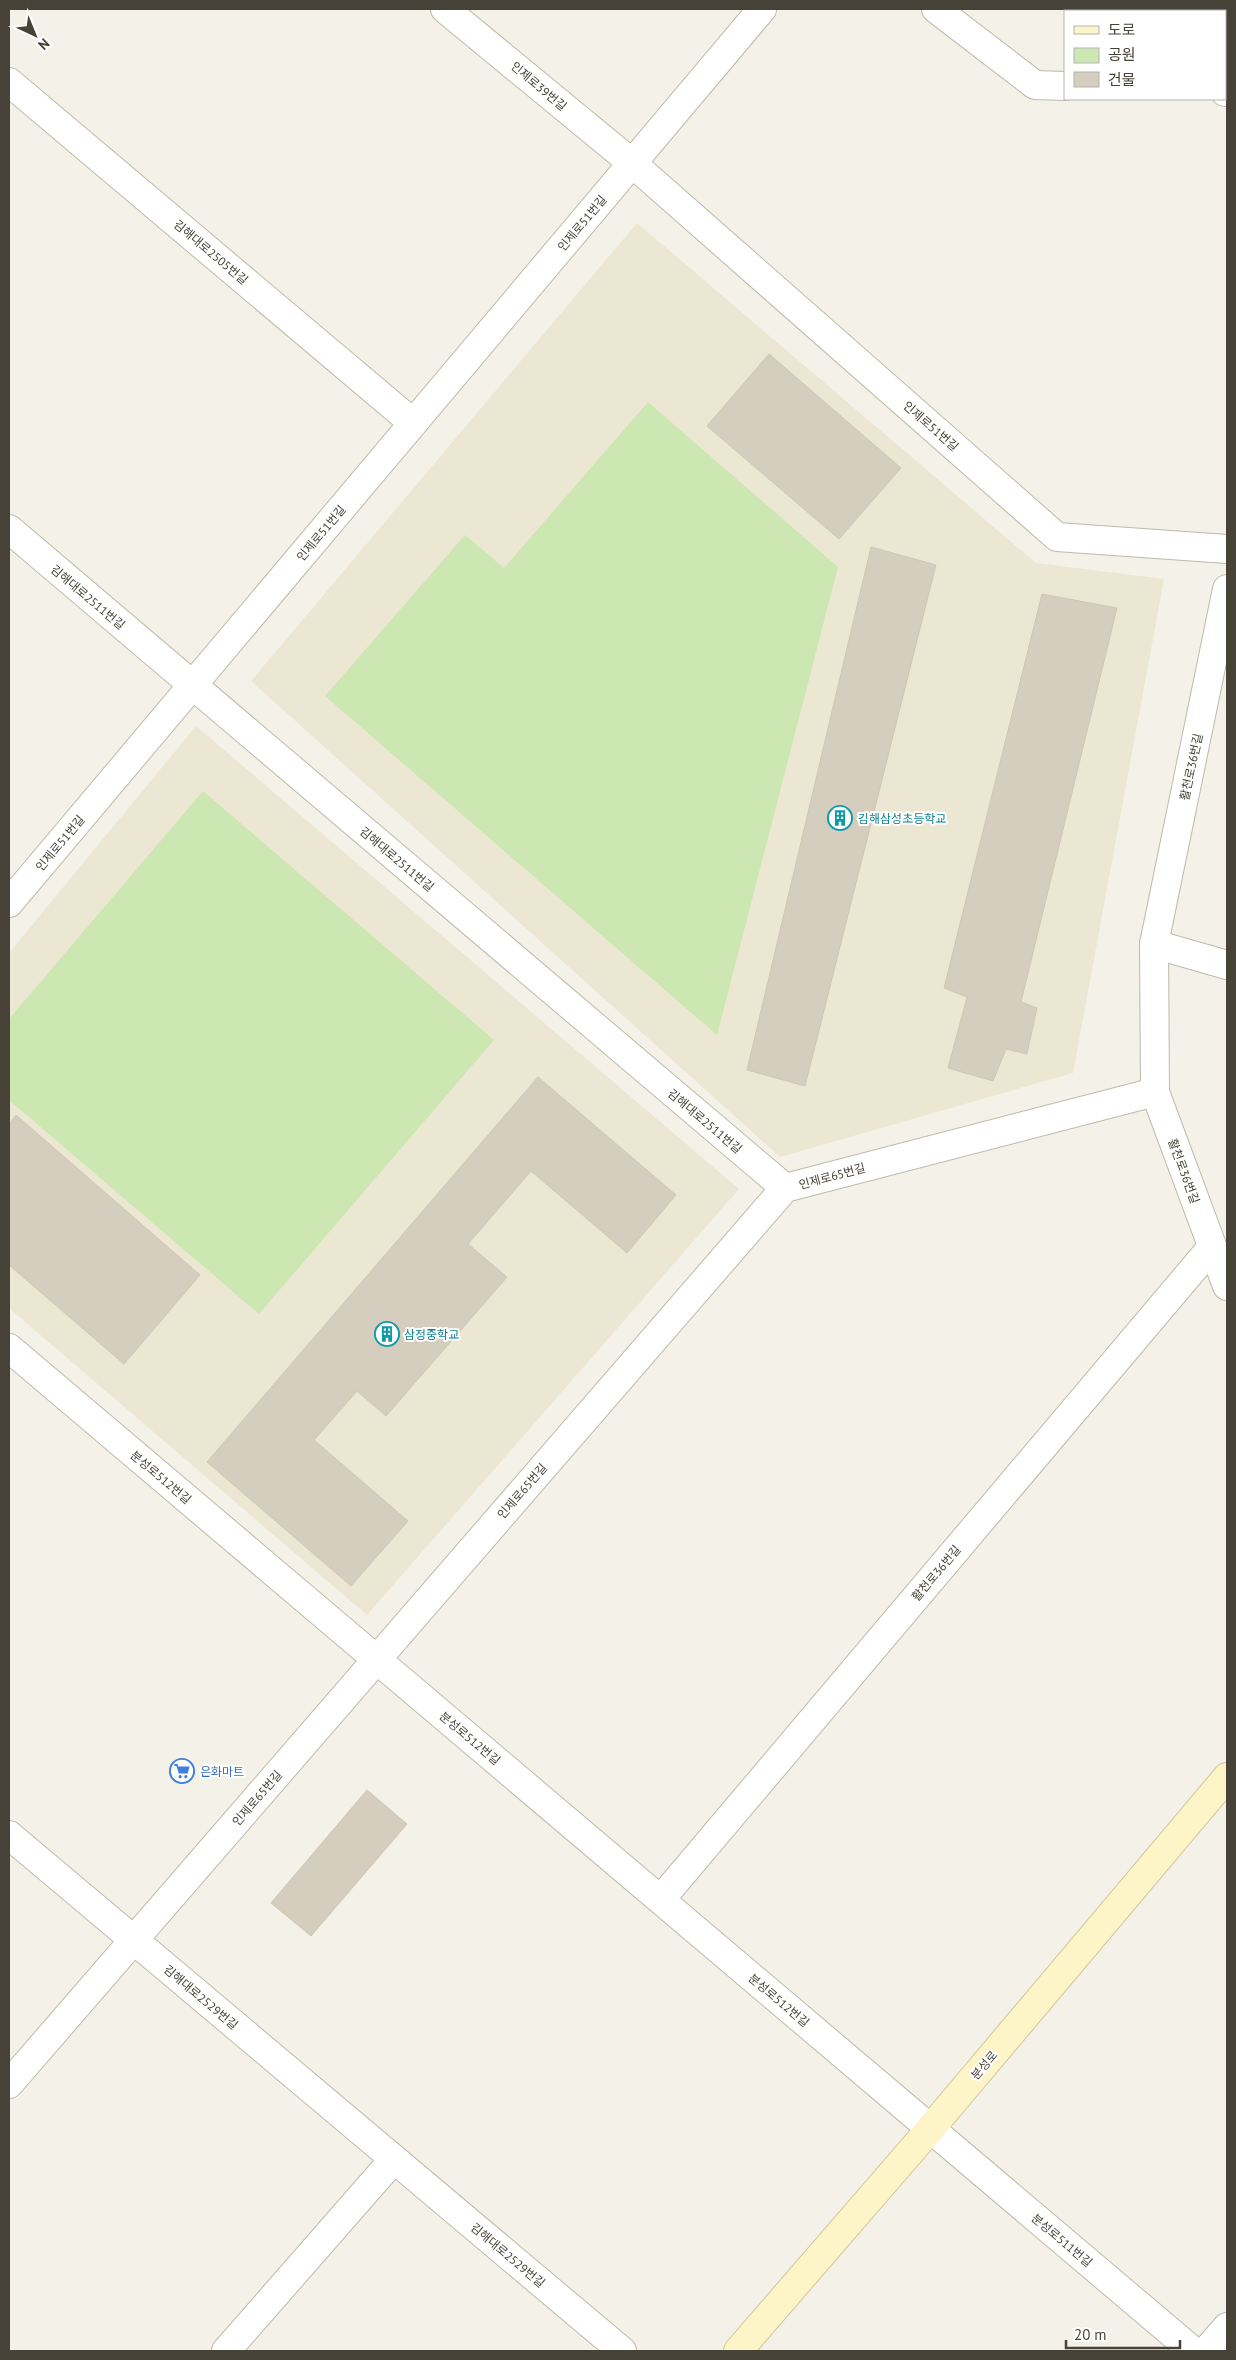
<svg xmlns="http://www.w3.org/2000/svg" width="1236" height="2360" font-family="'PT Sans','Noto Sans KR',sans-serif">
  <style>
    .education { fill: #ece7d2 }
    .green { fill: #cce7b2 }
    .building { fill: #d5cdbe; stroke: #d0c6b1 }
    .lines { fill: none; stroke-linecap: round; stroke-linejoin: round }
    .street-casing { stroke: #bfb9ab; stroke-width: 30 }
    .secondary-casing { stroke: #d2c699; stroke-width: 30 }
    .street { stroke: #fff; stroke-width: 28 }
    .secondary { stroke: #fdf4c8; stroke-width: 28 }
    .labels { text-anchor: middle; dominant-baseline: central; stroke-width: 4; stroke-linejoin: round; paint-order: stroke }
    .street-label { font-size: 12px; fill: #474237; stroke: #fff }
    .culture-label { font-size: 12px; fill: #0d838f; stroke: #fff; text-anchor: start }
    .shop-label { font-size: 12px; fill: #366cbe; stroke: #fff; text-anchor: start }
  </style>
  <rect width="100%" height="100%" fill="#f4f1e8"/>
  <g class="education">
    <path d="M637,223l399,340 128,16 -91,494 -293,84 -529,-476z"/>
    <path d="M196,726l543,463 -372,426 -358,-307v-355z"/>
  </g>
  <g class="green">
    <path d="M648,402l190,165 -121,468 -392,-339 140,-161 39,33z"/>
    <path d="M203,791l291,249 -235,274 -250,-214v-81z"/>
  </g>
  <g class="building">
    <path d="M769,354l132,114 -62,71 -132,-113z"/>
    <path d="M871,547l65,18 -131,521 -58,-16z"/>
    <path d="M1042,594l75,14 -96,394 16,6 -10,46 -21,-5 -13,32 -45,-13 19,-71 -23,-9z"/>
    <path d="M538,1077l138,118 -49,58 -96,-82 -63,73 39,33 -121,139 -29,-25 -43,49 94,81 -57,65 -144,-124z"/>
    <path d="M16,1115l184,160 -76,89 -115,-99v-141z"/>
    <path d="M367,1790l40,34 -96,112 -40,-33z"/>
  </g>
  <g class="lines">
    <defs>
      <g id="street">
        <path d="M445,9l187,154 425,374 170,12"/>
        <path d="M936,9l99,76 30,1"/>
        <path d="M9,82l404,341"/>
        <path d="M1225,92h2"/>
        <path d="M9,529l776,659"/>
        <path d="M1227,589l-73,355 1,148 72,194"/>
        <path d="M9,903l753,-894"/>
        <path d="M1154,944l73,21"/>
        <path d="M9,1348l1184,1003"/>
        <path d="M9,1835l613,516"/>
        <path d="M661,1899l551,-652"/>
        <path d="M9,2084l776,-896 370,-96"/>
        <path d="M226,2351l168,-192"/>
        <path d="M1206,2351l21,-24"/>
      </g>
      <path id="secondary" d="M738,2351l193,-223 296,-351"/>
    </defs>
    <use href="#street" class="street-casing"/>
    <use href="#secondary" class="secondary-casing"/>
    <use href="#street" class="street"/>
    <use href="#secondary" class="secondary"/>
  </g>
  <defs>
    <symbol id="building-ring" viewBox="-11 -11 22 22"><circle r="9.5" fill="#fff" stroke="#0f9aa8" stroke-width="1.5"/><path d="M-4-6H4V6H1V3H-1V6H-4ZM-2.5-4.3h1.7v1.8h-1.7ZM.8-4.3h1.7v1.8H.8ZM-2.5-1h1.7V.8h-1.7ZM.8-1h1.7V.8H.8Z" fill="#0f9aa8"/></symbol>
    <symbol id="supermarket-ring" viewBox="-11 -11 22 22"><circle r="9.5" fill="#fff" stroke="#3f7fe0" stroke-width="1.5"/><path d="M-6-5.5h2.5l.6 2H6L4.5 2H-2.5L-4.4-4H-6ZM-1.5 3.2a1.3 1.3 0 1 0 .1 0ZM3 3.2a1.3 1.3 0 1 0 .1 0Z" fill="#3f7fe0"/></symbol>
  </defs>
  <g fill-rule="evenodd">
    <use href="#building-ring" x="826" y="804" width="28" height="28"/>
    <use href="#building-ring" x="373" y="1320" width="28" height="28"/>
    <use href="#supermarket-ring" x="168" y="1757" width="28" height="28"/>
  </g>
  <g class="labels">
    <g class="street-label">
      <text transform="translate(539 86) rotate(40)">인제로39번길</text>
      <text transform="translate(582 223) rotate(-50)">인제로51번길</text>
      <text transform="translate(211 252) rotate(40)">김해대로2505번길</text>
      <text transform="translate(931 426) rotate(41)">인제로51번길</text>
      <text transform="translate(321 533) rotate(-50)">인제로51번길</text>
      <text transform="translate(88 597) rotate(40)">김해대로2511번길</text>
      <text transform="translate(1191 767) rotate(-78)">활천로36번길</text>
      <text transform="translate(60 843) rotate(-50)">인제로51번길</text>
      <text transform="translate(397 859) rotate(40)">김해대로2511번길</text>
      <text transform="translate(705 1121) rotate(40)">김해대로2511번길</text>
      <text transform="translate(1184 1171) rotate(70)">활천로36번길</text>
      <text transform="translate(832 1176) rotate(-15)">인제로65번길</text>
      <text transform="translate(161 1477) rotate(40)">분성로512번길</text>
      <text transform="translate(522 1491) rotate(-49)">인제로65번길</text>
      <text transform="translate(936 1573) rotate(-50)">활천로36번길</text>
      <text transform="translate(470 1738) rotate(40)">분성로512번길</text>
      <text transform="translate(257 1798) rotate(-49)">인제로65번길</text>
      <text transform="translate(201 1997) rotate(40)">김해대로2529번길</text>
      <text transform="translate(779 2000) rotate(40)">분성로512번길</text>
      <text transform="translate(984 2065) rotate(-50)">분성로</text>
      <text transform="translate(1062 2240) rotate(40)">분성로511번길</text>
      <text transform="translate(508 2255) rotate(40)">김해대로2529번길</text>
    </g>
    <g class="culture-label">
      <text x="858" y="818">김해삼성초등학교</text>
      <text x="404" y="1334">삼정중학교</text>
    </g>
    <g class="shop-label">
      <text x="200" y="1771">은화마트</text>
    </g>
  </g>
  <rect width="1236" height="2360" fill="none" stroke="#474237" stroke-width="20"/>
  <rect x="1064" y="10" width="162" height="90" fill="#ffffff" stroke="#b5b3af"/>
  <rect x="1074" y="26" width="25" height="8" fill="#fdf4c8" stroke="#b5b3af"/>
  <text x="1108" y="35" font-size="15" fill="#474237">도로</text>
  <rect x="1074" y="48" width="25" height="15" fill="#cce7b2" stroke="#b5b3af"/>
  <text x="1108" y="60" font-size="15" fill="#474237">공원</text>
  <rect x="1074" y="72" width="25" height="15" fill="#d5cdbe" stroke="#b5b3af"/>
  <text x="1108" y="85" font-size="15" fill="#474237">건물</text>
  <g transform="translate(35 35) rotate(136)" stroke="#ffffff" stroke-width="4" paint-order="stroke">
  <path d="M0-4L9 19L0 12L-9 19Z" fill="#474237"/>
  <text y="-8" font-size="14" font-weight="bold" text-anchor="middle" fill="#474237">N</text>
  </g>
  <path d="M1066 2340v8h114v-8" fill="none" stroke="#474237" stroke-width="2.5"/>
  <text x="1074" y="2340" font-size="15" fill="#474237" stroke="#ffffff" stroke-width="4" paint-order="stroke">20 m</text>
</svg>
